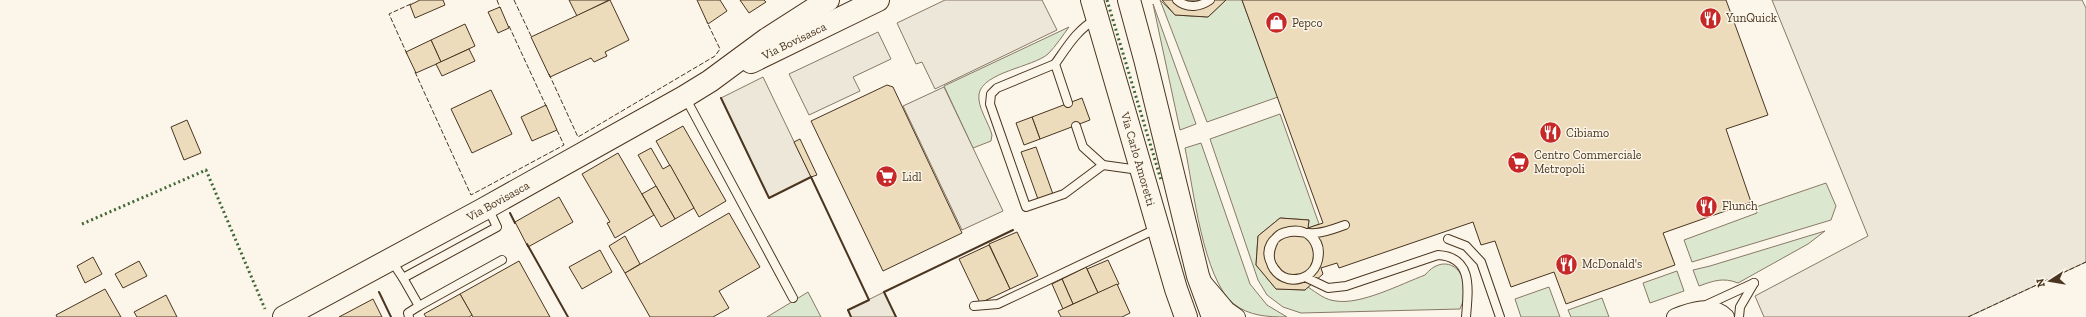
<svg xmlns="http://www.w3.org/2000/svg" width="2086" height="317" font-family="'Zilla Slab',serif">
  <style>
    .green { fill: #dce7d0; stroke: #887966 }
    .parking { fill: #ede7d9; stroke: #887966 }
    .building { fill: #ecdcbc; stroke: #4a3520 }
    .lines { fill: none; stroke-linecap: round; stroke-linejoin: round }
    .lane-casing { stroke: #4a3520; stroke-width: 10 }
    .street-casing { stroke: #4a3520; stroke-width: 18 }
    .secondary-casing { stroke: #4a3520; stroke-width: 24 }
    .lane { stroke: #fbf6e9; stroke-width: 8 }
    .street { stroke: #fbf6e9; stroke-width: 16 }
    .secondary { stroke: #fbf6e9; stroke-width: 22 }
    .hedge { stroke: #436837; stroke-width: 3; stroke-dasharray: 2 3; stroke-linecap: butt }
    .fence { stroke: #4a3520; stroke-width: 1; stroke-dasharray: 5 2; stroke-linecap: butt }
    .wall { stroke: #4a3520; stroke-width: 2 }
    .labels { text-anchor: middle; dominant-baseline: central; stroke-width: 3; stroke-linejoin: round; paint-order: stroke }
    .poi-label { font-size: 12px; fill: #4a3520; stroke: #fbf6e9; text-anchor: start }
    .street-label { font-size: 12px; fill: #4a3520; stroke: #fbf6e9 }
  </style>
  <rect width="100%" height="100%" fill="#fbf6e9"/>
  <g class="green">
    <path d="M1160,0l15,15 33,2 18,-17h16l36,97 -71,25z"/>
    <path d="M1153,4l43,120 -16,6z"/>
    <path d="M1069,27c-6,8 -13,19 -21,27 -15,13 -65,18 -69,40 -2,13 10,29 13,41l-1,6 -18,7 -29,-62z"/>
    <path d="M1280,114l39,110 -11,4 1,-8 -29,-2 -22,18 -2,29 20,24 29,1 3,-3c9,6 17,13 28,14 25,4 65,-17 89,-26 17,-21 40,-10 40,16 0,6 -3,13 -5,18l-159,4 -18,-6 -16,-12 -9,-15 -48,-141z"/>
    <path d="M1201,143l49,141 17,21 20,12c-19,0 -38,-1 -53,-13 -31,-24 -41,-118 -49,-156z"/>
    <path d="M1826,183l10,23 -5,14 -139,42 -8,-22 73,-27 -1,-6z"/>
    <path d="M1825,231l-17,13 -70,39c-15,-6 -25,-2 -39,3l-6,-16 17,-4z"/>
    <path d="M1677,271l7,20 -34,12 -7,-20z"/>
    <path d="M1549,287l11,30h-39l-6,-18z"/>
    <path d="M808,292l13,25h-54z"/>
    <path d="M1602,298l7,19h-38l-3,-7z"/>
  </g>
  <g class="parking">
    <path d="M945,0h97l15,30 -122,59 -13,-27 -6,2 -19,-41z"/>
    <path d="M1772,0h310l4,8v254l-118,55h-204l-9,-21 113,-60z"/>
    <path d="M878,32l13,27 -38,18 7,14 -51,24 -20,-41z"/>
    <path d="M763,77l48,100 -42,21 -48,-100z"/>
    <path d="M944,87l59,124 -41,19 -59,-124z"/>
    <path d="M884,292l12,25h-45l-3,-7z"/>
  </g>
  <g class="building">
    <path d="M420,0h23l2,5 -30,13 -5,-13z"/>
    <path d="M569,0h40l-32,16z"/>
    <path d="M610,0l19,40 -24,12 2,4 -13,6 -3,-4 -41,19 -19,-40z"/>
    <path d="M697,0h23l7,11 -19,13z"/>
    <path d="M740,0h24l2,2 -17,11z"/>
    <path d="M1162,0h64l-18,17 -33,-2z"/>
    <path d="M1242,0h484l42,115 -42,14 25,73 -88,31 12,32 -109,39 -12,-32 -43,15 -16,-46 -14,4 -8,-23 -134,46 -2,-5 -16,5 2,6 -18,16 -29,-1 -20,-24 2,-29 22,-18 29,2 -1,8 15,-5z"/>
    <path d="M500,7l9,21 -11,5 -10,-21z"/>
    <path d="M465,24l10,22 -34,16 -10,-22z"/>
    <path d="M431,40l10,22 -25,11 -10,-21z"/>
    <path d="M469,49l6,12 -33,15 -6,-12z"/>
    <path d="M887,85l6,2 69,146 -79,38 -72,-150z"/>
    <path d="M491,90l21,44 -40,19 -21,-44z"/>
    <path d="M1082,98l8,22 -50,19 -8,-22z"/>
    <path d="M546,105l11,25 -25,11 -11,-24z"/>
    <path d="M1032,117l8,22 -16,6 -8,-22z"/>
    <path d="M187,120l14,33 -17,7 -13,-33z"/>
    <path d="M683,126l43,75 -27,16 -43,-76z"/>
    <path d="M800,139l17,36 -6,2 -17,-35z"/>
    <path d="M1036,147l18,50 -15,5 -18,-50z"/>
    <path d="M651,148l12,21 7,-4 24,43 -19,11 -37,-64z"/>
    <path d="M618,153l36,62 -39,23 -8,-15 3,-1 -28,-48z"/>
    <path d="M656,186l19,33 -14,8 -19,-33z"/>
    <path d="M559,197l14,25 -45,25 -13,-25z"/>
    <path d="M729,213l31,54 -41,24 10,17 -16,9h-63l-25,-44z"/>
    <path d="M1017,232l21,44 -28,13 -21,-45z"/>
    <path d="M625,236l15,28 -15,9 -16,-27z"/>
    <path d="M989,245l21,44 -30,14 -21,-44z"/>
    <path d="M600,250l12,22 -30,17 -13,-22z"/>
    <path d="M93,257l9,17 -17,9 -8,-17z"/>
    <path d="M1108,260l11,24 -21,9 -11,-24z"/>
    <path d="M139,261l8,15 -24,12 -8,-14z"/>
    <path d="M519,261l31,56h-77l-13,-23z"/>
    <path d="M1086,267l12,26 -25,11 -11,-25z"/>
    <path d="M1062,279l11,25 -10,5 -11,-25z"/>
    <path d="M1117,284l13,29 -8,4h-61l-3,-6z"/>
    <path d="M105,289l16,28h-64l-1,-2z"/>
    <path d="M460,294l12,21 -3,2h-43l-2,-3z"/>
    <path d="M166,295l11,22h-40l-3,-5z"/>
    <path d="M373,299l9,18h-43z"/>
  </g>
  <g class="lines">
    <defs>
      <g id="lane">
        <path d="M1177,0c10,9 23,7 33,0"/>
        <path d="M1055,64l-58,24 -6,6 -1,10 36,103 38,-13 39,-29"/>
        <path d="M685,97l108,201"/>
        <path d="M1068,103l-13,-39c12,-17 23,-36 42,-45"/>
        <path d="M1076,126l7,21 20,18 36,5"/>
        <path d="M1345,225c-9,3 -18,7 -29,8 -16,2 -36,-10 -44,12 -3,7 -3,14 0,21 3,6 9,11 16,13 14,3 27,-6 30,-19 10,-46 -71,-31 -44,8 5,8 14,13 23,11 32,-4 25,-54 -7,-48 -34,6 -23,59 15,46l23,11 18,-2 92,-31c36,2 30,36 28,62"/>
        <path d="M1448,239l18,7 15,16 19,55"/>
        <path d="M391,260l12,18 94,-51 -9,-19"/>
        <path d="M403,278l16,28 83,-46"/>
        <path d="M974,306l24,-2 160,-76"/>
        <path d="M1704,306l50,-23"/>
        <path d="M409,317l-1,-4 11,-7"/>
        <path d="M1739,317l1,-10 14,-24"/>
      </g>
      <g id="street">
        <path d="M1205,284l22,26 10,7"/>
        <path d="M1675,317c15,-6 38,-14 51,0"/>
      </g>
      <g id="secondary">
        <path d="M1092,0l84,289 10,28"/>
        <path d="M1129,0l16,59 53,217 15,41"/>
        <path d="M751,62l127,-62"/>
        <path d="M284,317l198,-107 202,-113 26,-16 57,-42 61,-39"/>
      </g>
    </defs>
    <use href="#lane" class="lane-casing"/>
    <use href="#street" class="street-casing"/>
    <use href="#secondary" class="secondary-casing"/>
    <use href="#lane" class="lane"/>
    <use href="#street" class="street"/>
    <use href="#secondary" class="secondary"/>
    <g class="hedge">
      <path d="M1107,0l54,180"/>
      <path d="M82,224l124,-54 59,139"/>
    </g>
    <g class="fence">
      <path d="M497,0l3,8"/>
      <path d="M514,0l18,38"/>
      <path d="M509,26l38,82"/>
      <path d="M407,54l-18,-40 24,-11"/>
      <path d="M415,72l56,123 93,-50 -8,-17"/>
      <path d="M549,74l29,63 137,-81 5,-7 -13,-27"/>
      <path d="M1968,317l118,-55"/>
    </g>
    <g class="wall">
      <path d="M721,98l48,100 42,-21 58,123 -21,10 3,7"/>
      <path d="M510,213l5,10"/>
      <path d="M527,244l41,73"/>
      <path d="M379,292l12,25"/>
      <path d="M896,317l-12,-25 129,-62"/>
    </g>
  </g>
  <defs>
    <symbol id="restaurant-disc" viewBox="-11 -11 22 22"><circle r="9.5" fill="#c62828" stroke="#fbf6e9"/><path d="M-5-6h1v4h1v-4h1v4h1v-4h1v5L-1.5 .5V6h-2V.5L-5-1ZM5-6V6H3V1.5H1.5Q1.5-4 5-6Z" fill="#fff"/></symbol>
    <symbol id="shop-disc" viewBox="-11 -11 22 22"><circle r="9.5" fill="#c62828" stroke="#fbf6e9"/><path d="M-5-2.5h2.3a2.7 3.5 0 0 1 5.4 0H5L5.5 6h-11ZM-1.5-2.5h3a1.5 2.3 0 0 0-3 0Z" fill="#fff"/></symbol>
    <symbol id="supermarket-disc" viewBox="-11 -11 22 22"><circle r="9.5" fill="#c62828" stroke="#fbf6e9"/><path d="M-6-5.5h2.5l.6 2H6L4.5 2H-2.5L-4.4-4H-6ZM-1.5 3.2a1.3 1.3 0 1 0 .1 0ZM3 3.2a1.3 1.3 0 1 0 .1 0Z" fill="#fff"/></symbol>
  </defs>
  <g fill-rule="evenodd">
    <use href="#restaurant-disc" x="1698" y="6" width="25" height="25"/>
    <use href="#shop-disc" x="1264" y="10" width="25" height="25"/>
    <use href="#restaurant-disc" x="1538" y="120" width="25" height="25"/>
    <use href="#supermarket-disc" x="1506" y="150" width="25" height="25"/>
    <use href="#supermarket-disc" x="874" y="164" width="25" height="25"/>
    <use href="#restaurant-disc" x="1694" y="194" width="25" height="25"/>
    <use href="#restaurant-disc" x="1554" y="252" width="25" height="25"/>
  </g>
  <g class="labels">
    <g class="poi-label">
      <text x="1726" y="18">YunQuick</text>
      <text x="1292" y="23">Pepco</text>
      <text x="1566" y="133">Cibiamo</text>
      <text x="1534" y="155">Centro Commerciale<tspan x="1534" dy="14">Metropoli</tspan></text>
      <text x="902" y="177">Lidl</text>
      <text x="1722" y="206">Flunch</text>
      <text x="1582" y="264">McDonald's</text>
    </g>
    <g class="street-label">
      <text transform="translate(794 41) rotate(-26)">Via Bovisasca</text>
      <text transform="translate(1138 159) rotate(74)">Via Carlo Amoretti</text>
      <text transform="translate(498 201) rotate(-29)">Via Bovisasca</text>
    </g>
  </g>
  <g transform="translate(2050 281) rotate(258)" stroke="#fbf6e9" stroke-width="3" paint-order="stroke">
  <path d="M0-3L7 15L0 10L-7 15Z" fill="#4a3520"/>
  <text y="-6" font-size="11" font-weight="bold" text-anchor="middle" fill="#4a3520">N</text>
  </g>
</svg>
